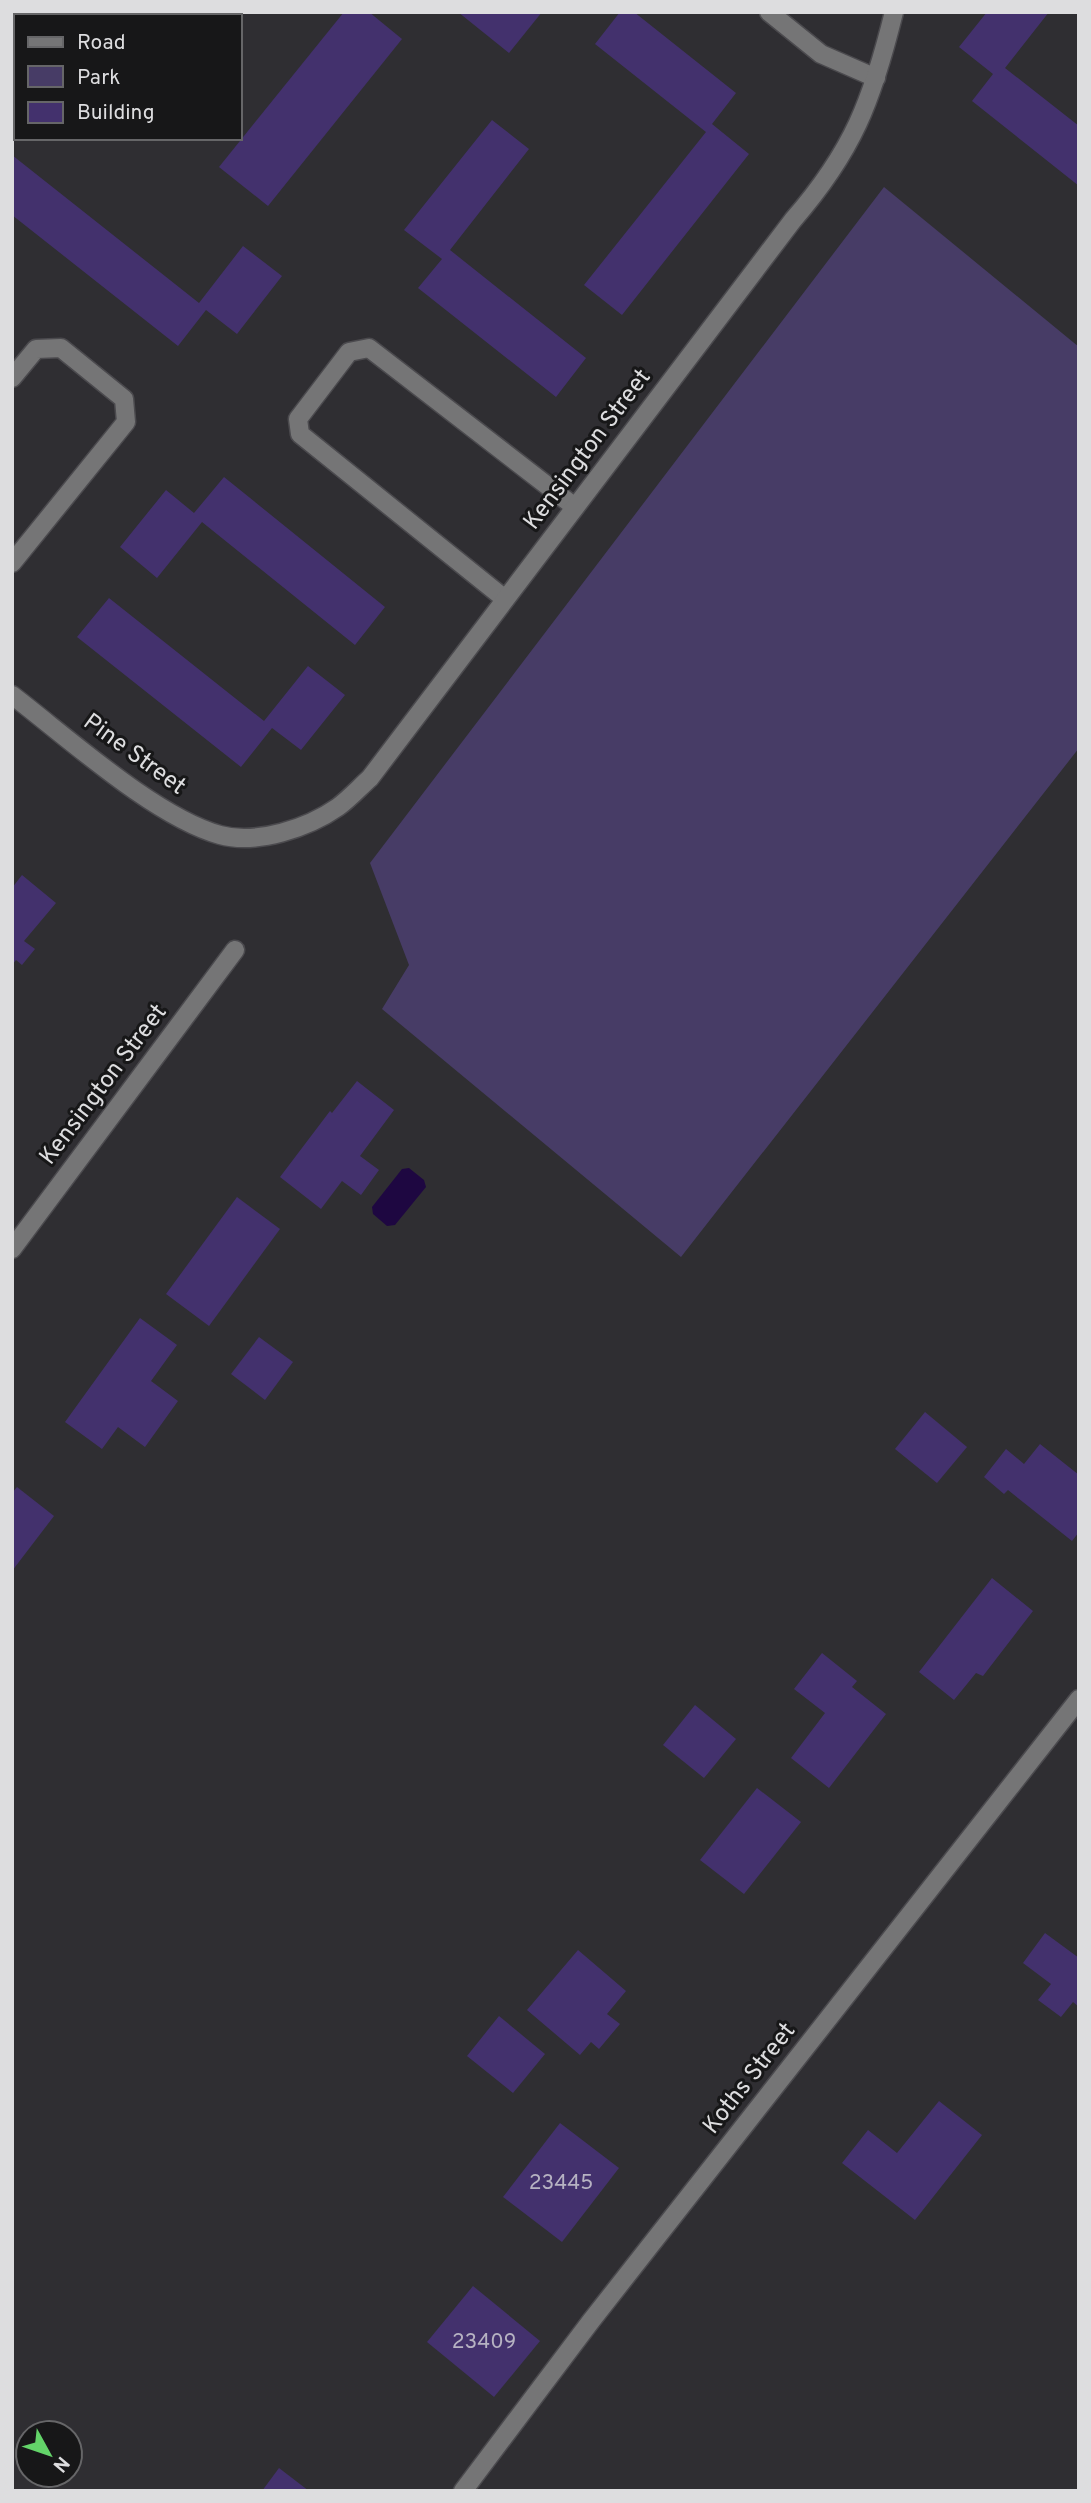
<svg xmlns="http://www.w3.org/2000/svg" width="1091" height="2503" font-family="Overpass,sans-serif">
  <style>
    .green { fill: #473c66 }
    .water { fill: #1e0741 }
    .building { fill: #43316d }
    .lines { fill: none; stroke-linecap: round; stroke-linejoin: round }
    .minor-casing { stroke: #4b4a4e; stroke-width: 21 }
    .minor { stroke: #757576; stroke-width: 18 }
    .labels { text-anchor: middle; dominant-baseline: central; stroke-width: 6; stroke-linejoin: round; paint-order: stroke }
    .number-label { font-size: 21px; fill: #b6b2c2 }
    .street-label { font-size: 24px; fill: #dddddf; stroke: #171718 }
  </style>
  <rect width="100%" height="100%" fill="#2f2e32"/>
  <path class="green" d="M884,187l195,160v401l-398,509 -299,-248 27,-44 -39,-102z"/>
  <path class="water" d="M409,1168l15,12 2,7 -31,38 -8,1 -14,-12 -1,-7 30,-38z"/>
  <g class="building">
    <path d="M12,12h84l-3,4h-77v52l-4,-3z"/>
    <path d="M344,12h25l33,27 -134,167 -49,-39z"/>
    <path d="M458,12h84l-33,41z"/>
    <path d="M620,12h14l102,81 -24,31 37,30 -127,161 -38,-30 122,-153 -111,-88z"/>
    <path d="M987,12h62l-44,56 74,58v60l-107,-85 21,-27 -34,-27z"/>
    <path d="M492,120l37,29 -79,101 136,108 -30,39 -138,-109 24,-29 -38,-29z"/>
    <path d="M12,155l187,148 44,-57 39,30 -45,58 -31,-24 -28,36 -166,-131z"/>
    <path d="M224,477l161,130 -30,38 -153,-123 -45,56 -37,-31 46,-57 28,23z"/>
    <path d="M109,598l155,123 44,-55 37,29 -44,55 -29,-22 -31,39 -164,-130z"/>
    <path d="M22,875l34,28 -32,38 11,8 -13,16 -6,-5 -4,5v-77z"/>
    <path d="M357,1081l37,29 -34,46 19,14 -18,25 -19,-14 -21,28 -41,-32 50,-66 2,2z"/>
    <path d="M237,1197l43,32 -71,97 -43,-32z"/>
    <path d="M140,1318l37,27 -26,36 27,20 -33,46 -27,-20 -16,22 -37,-27z"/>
    <path d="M259,1337l34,25 -28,38 -34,-26z"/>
    <path d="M925,1412l42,35 -30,36 -42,-34z"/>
    <path d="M1040,1444l39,31v57l-7,9 -64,-51 -4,4 -20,-17 22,-28 18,15z"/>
    <path d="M17,1487l37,29 -42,55v-78z"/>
    <path d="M992,1578l41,33 -50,65 -7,-3 -22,27 -35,-28z"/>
    <path d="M822,1653l35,28 -5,6 34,27 -57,74 -38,-30 34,-45 -31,-24z"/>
    <path d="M695,1705l41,34 -32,39 -41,-33z"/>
    <path d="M757,1788l44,34 -57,72 -44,-34z"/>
    <path d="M1045,1933l34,25v49l-6,-5 -12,15 -23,-17 13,-16 -28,-21z"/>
    <path d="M578,1950l48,41 -19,23 13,10 -21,25 -8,-7 -11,13 -53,-45z"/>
    <path d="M499,2016l46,38 -32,39 -46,-37z"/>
    <path d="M939,2101l43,34 -67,85 -73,-57 26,-33 29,23z"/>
    <path d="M560,2123l59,45 -57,74 -59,-45z"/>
    <path d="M473,2286l67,55 -46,56 -67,-55z"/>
    <path d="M279,2468l30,23h-47z"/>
  </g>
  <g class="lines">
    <defs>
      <g id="minor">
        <path d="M769,12l52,42 55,24"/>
        <path d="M12,378l24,-29 25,-1 63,51 2,23 -114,141"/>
        <path d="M505,599l-205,-165 -2,-15 51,-67 20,-4 206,159"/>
        <path d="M12,695c55,42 143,122 208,140 37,10 88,-7 118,-28 11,-8 21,-19 32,-29l423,-558c60,-69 79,-119 101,-208"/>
        <path d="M12,1249l223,-299"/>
        <path d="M463,2491l128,-170 488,-622"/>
      </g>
    </defs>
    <use href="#minor" class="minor-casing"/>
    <use href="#minor" class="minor"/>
  </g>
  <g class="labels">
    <g class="number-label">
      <text x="561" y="2183">23445</text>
      <text x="484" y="2342">23409</text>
    </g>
    <g class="street-label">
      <text transform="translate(588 450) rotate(-53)">Kensington Street</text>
      <text transform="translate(134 755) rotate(36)">Pine Street</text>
      <text transform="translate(104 1085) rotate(-53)">Kensington Street</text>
      <text transform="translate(750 2079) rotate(-52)">Koths Street</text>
    </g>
  </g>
  <rect width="1091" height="2503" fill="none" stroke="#dddddf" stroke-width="28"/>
  <rect x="14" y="14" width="228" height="126" fill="#171718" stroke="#666668" stroke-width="2"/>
  <rect x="28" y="37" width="35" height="10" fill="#757576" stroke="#666668" stroke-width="2"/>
  <text x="77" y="49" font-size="21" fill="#dddddf">Road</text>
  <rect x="28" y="66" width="35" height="21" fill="#473c66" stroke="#666668" stroke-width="2"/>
  <text x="77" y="84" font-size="21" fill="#dddddf">Park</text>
  <rect x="28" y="102" width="35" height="21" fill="#43316d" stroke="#666668" stroke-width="2"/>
  <text x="77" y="119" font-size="21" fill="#dddddf">Building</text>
  <g transform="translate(49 2454) rotate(130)"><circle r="33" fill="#171718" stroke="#666668" stroke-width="2"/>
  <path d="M0-5L12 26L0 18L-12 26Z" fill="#63d469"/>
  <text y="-10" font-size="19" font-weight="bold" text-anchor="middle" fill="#dddddf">N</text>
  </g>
</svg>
